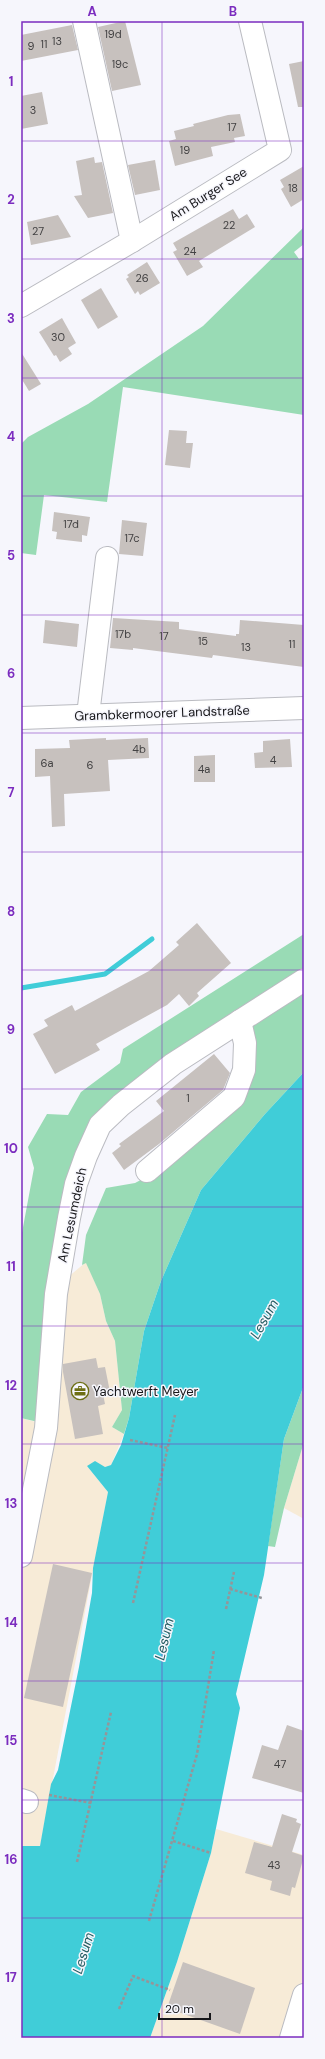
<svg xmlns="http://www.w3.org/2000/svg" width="325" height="2059" font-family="'DM Sans',sans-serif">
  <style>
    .industrial { fill: #f7ebd7 }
    .green { fill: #99dbb5 }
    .water { fill: #40cdd8 }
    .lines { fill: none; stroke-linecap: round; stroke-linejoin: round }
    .stream { stroke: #40cdd8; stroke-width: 5 }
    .building { fill: #c7c1be }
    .minor-casing { stroke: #babbc1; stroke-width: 24 }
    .path { stroke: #959599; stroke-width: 2.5; stroke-dasharray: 3 2; stroke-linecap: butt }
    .minor { stroke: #fff; stroke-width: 22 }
    .grid { fill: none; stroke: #7b2cbf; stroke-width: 1; stroke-opacity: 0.55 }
    .labels { text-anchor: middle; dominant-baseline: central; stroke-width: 3; stroke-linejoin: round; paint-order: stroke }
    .number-label { font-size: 11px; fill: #434243 }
    .street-label { font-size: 13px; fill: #17171a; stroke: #f6f6fc }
    .poi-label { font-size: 13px; fill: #17171a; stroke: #f6f6fc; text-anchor: start }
    .water-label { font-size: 14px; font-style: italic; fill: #255e63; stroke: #f6f6fc }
    .neatline { fill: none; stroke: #7b2cbf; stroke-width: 1.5 }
    .grid-label { font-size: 13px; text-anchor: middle; font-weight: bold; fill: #7b2cbf }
  </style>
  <rect width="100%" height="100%" fill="#f6f6fc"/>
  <g class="industrial">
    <path d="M86,1262l14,32 6,27 9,20 7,69 -10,17 12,7 -13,31 -6,2 -18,-1 21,26 -68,354h-19v-428l30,8 16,-148z"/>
    <path d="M304,1442v77l-20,-11z"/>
    <path d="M216,1829l88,26v183h-154l27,-76 34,-109z"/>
  </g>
  <g class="green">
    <path d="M304,227v17l-10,8 5,7 5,-2v158l-181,-28 -16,115 -63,-7 -8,60 -15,-2v-109l7,-7 60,-33 115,-78z"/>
    <path d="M304,934v138l-39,42 -64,76 -40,91 -17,50 -15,87 -5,16 -12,-7 10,-17 -7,-69 -9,-20 -6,-27 -14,-31 -4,2 4,-30 20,-47 29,-5 17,-9 85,-78 6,-85 -148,111 -57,300 -17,-4v-180l13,-70 -6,-21 19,-33 21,1 13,-23 39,-29 3,-14z"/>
    <path d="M304,1385v57l-20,66 -9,39 -7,-1 16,-107z"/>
  </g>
  <path class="water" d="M304,1072v313l-20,54 -20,136 -28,119 4,14 -29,145 -34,109 -27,76h-129v-192h19l11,-62 7,-14 21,-103 13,-74 1,-25 15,-76 -21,-26 8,-5 10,6 6,-2 10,-20 8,-27 15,-87 17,-50 40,-91 64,-76z"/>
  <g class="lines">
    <path class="stream" d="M21,988l84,-14 47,-35"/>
  </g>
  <g class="building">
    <path d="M125,21l16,64 -29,6 -14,-64z"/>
    <path d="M72,25l6,25 -57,11v-26z"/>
    <path d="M304,61v46h-6l-9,-43z"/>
    <path d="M42,92l6,32 -27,5v-33z"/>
    <path d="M240,114l5,22 -11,2 1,4 -24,5 2,9 -38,10 -6,-25 7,-2 -2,-8 20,-5 -1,-2 35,-9z"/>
    <path d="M94,157l1,6 7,-1 11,51 -25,5 -14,-22 8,-1 -6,-34z"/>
    <path d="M155,160l5,30 -25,5 -7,-30z"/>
    <path d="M304,166v33l-13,8 -10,-18 3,-2 -4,-7z"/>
    <path d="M233,209l6,10 8,-5 8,13 -56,34 4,6 -16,9 -14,-24 4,-2 -4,-7z"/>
    <path d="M58,215l13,22 -40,8 -4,-23z"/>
    <path d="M147,262l13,21 -20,12 -2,-4 -3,3 -9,-15 3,-2 -2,-2z"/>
    <path d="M101,288l17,29 -20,12 -17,-29z"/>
    <path d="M62,318l14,25 -8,5 4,6 -12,8 -4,-7 -2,1 -15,-24z"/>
    <path d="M21,352l20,32 -12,7 -8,-13z"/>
    <path d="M169,430l18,1 -1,12h7l-3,25 -25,-3z"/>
    <path d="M54,512l36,5 -3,19 -5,-1v7l-26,-3 1,-7 -5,-1z"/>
    <path d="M122,520l25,3 -4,33 -24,-2z"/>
    <path d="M113,618l66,4v7l57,7v-2h3l1,-14 64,5v42l-91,-12 -1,3 -79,-10v2l-23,-2z"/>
    <path d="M45,620l34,4 -2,23 -34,-4z"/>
    <path d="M106,738v2l42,-2 1,20 -41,2 2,31 -46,3 1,32 -13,1 -2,-51 -15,1v-28l35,-1 -1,-8z"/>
    <path d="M290,739l2,28 -37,1 -1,-15 9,-1v-11z"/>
    <path d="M215,755v27h-21v-26z"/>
    <path d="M197,923l34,40 -34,30 2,3 -10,10 -10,-12 -12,11 -71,39 4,6 -45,24 -22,-40 15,-8 -4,-6 28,-15 3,6 74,-40 30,-26 -3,-3z"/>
    <path d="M214,1054l16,19 -7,17 -64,54 -35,26 -12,-17 9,-7 -2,-2 45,-33 -8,-10z"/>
    <path d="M96,1358l2,10 7,-1 5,25 -7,2 2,10 -7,2 5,28 -28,5 -12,-67v-8z"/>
    <path d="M53,1564l39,9 -29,134 -39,-9z"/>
    <path d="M287,1725l17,6v62l-52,-15 10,-33 16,5z"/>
    <path d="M282,1814l15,5 -1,3 5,2 -9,28 12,4 -9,32 -3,-1 -2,9 -20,-6 2,-9 -27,-8 9,-31 18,5z"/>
    <path d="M183,1962l72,26 -15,46 -73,-26z"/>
  </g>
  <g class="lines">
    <defs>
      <g id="minor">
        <path d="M84,21l48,220"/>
        <path d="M21,306l111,-65 148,-91 -30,-129"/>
        <path d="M88,715l19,-157"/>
        <path d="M21,718l283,-10"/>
        <path d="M147,1171l87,-74 10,-27 1,-27 -5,-22"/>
        <path d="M21,1556l25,-128 10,-134 13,-76 7,-34 10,-28 14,-31 21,-20 52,-41 131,-84"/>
        <path d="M21,1800l6,2"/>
        <path d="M291,2038l13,-43"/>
      </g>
    </defs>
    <use href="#minor" class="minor-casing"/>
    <g class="path">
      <path d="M130,1440l38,8"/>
      <path d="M230,1589l32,9"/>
      <path d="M133,1603l42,-188"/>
      <path d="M226,1609l8,-37"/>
      <path d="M49,1795l42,8"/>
      <path d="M173,1841l38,12"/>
      <path d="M77,1862l34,-150"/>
      <path d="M149,1921l48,-167 17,-104"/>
      <path d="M119,2009l14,-33 37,14"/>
    </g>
    <use href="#minor" class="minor"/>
  </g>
  <path class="grid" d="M162,21v2017M21,141h283M21,259h283M21,378h283M21,496h283M21,615h283M21,733h283M21,852h283M21,970h283M21,1089h283M21,1207h283M21,1326h283M21,1444h283M21,1563h283M21,1681h283M21,1800h283M21,1918h283"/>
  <defs>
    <symbol id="office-ring" viewBox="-11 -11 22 22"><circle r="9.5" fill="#f6f6fc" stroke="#6d6f13" stroke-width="1.5"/><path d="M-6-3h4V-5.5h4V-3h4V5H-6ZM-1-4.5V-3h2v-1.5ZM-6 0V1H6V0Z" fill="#6d6f13"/></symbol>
  </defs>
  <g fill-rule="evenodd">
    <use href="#office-ring" x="70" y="1381" width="20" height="20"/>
  </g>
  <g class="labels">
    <g class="number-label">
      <text x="113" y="34">19d</text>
      <text x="57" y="41">13</text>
      <text x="44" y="44">11</text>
      <text x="31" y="46">9</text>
      <text x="120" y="64">19c</text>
      <text x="33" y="110">3</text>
      <text x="232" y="127">17</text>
      <text x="185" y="150">19</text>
      <text x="293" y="188">18</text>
      <text x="229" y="225">22</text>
      <text x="38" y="231">27</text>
      <text x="190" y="251">24</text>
      <text x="142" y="278">26</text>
      <text x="58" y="337">30</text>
      <text x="71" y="524">17d</text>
      <text x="132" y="538">17c</text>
      <text x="123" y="634">17b</text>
      <text x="164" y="636">17</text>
      <text x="203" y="641">15</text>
      <text x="292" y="644">11</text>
      <text x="246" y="647">13</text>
      <text x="139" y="749">4b</text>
      <text x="273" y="760">4</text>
      <text x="47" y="763">6a</text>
      <text x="90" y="765">6</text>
      <text x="204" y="769">4a</text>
      <text x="188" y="1098">1</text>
      <text x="280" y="1764">47</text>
      <text x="274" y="1865">43</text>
    </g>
    <g class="street-label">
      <text transform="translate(208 194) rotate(-32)">Am Burger See</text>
      <text transform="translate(162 713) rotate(-2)">Grambkermoorer Landstraße</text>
      <text transform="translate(72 1215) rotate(-78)">Am Lesumdeich</text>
    </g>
    <g class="poi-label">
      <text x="93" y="1391">Yachtwerft Meyer</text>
    </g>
    <g class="water-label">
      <text transform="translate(264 1319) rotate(-61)">Lesum</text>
      <text transform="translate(164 1639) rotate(-77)">Lesum</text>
      <text transform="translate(83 1953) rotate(-73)">Lesum</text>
    </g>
  </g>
  <rect width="325" height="2059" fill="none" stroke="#f6f6fc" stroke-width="44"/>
  <path d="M159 2013v6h51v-6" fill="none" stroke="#17171a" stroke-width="2"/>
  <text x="165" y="2013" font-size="12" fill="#17171a" stroke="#f6f6fc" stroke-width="3" paint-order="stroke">20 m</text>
  <rect x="22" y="22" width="281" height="2015" class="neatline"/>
  <g class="grid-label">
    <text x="92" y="16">A</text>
    <text x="233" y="16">B</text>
    <text x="11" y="86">1</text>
    <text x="11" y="204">2</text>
    <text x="11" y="323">3</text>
    <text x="11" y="441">4</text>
    <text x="11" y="560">5</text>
    <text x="11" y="678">6</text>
    <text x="11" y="797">7</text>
    <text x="11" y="916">8</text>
    <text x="11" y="1034">9</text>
    <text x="11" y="1153">10</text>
    <text x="11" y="1271">11</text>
    <text x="11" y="1390">12</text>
    <text x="11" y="1508">13</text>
    <text x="11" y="1627">14</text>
    <text x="11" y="1745">15</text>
    <text x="11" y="1864">16</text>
    <text x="11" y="1982">17</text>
  </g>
</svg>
